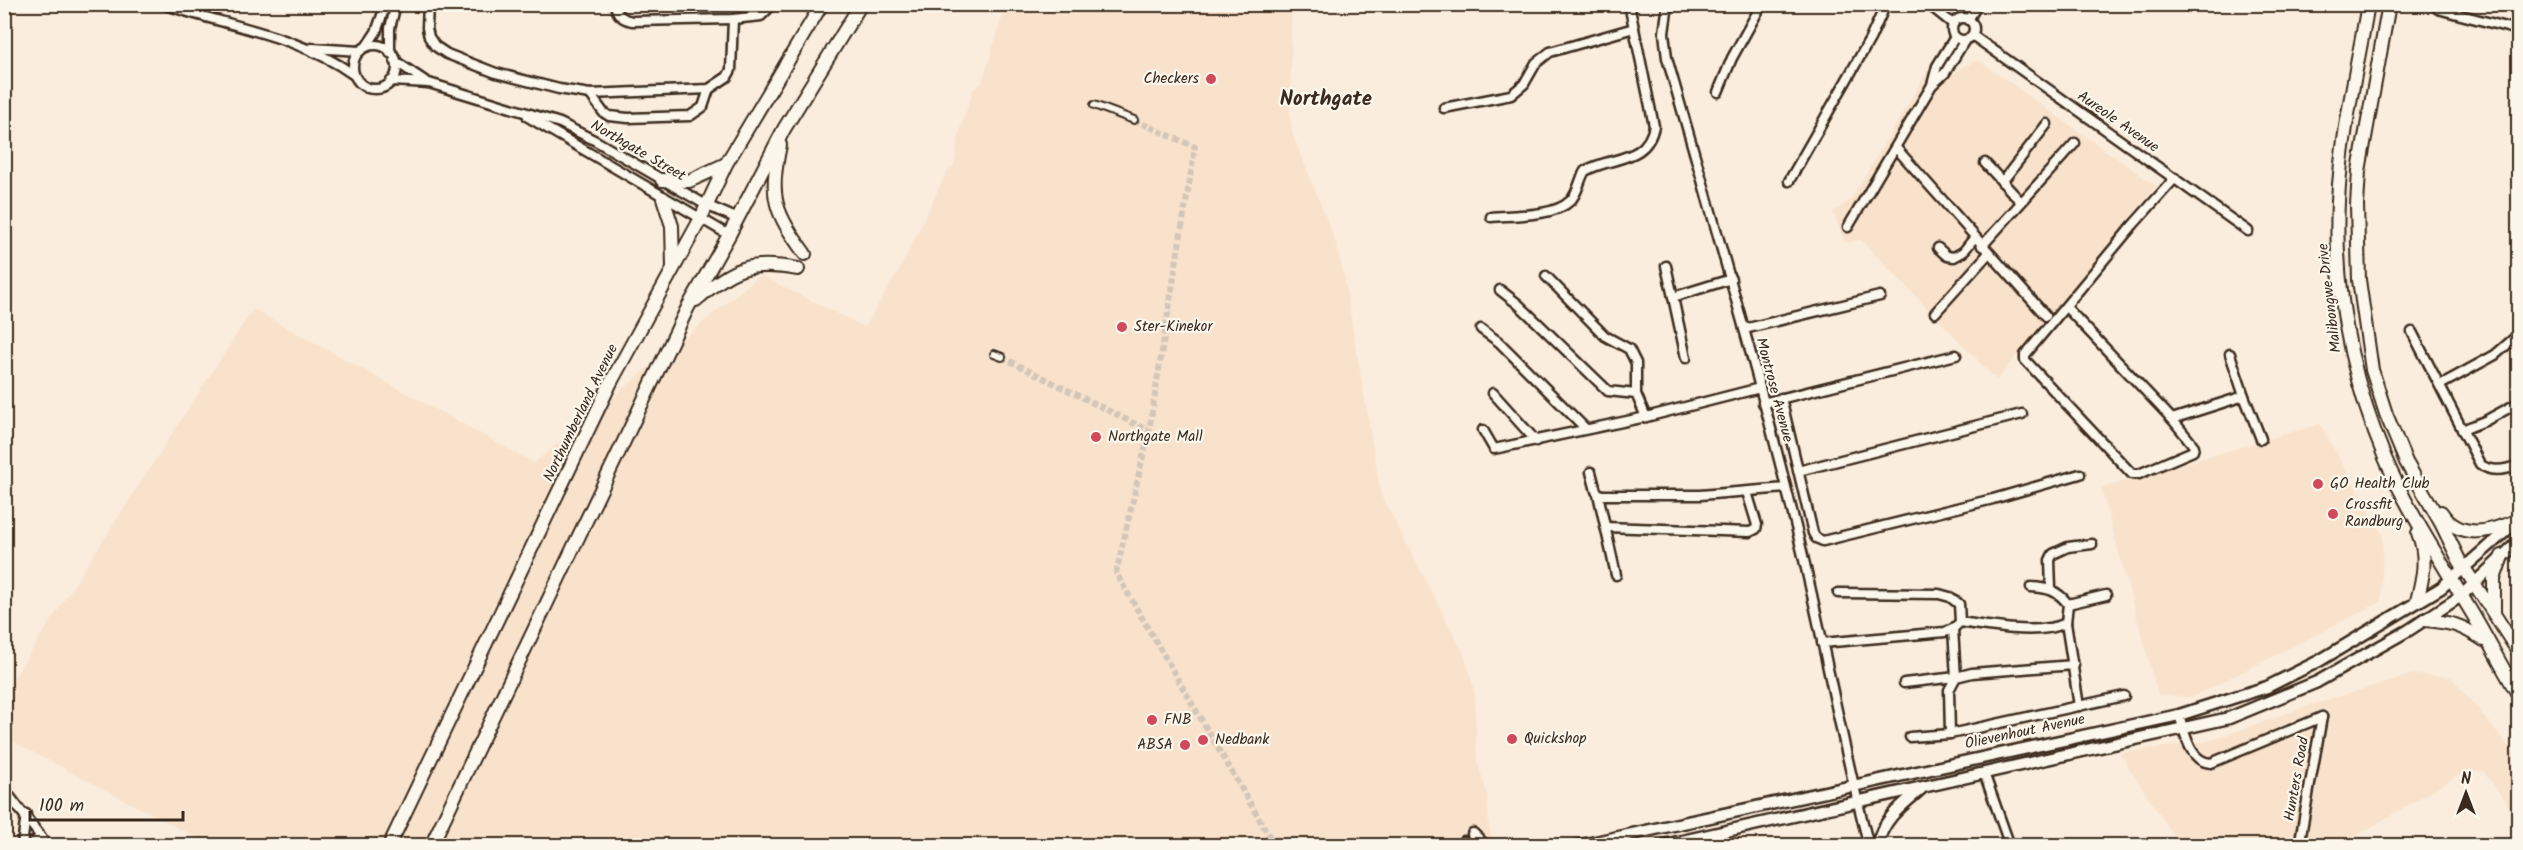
<svg xmlns="http://www.w3.org/2000/svg" width="2523" height="850" font-family="Kalam,sans-serif">
  <style>
    .built { fill: #f8e2cc }
    .lines { fill: none; stroke-linecap: round; stroke-linejoin: round }
    .pedestrian-tunnel { stroke: #d4c6b7; stroke-width: 6; stroke-dasharray: 6 3; stroke-linecap: butt }
    .pedestrian-casing { stroke: #3b2a1e; stroke-width: 10 }
    .minor-casing { stroke: #3b2a1e; stroke-width: 13 }
    .tertiary-casing { stroke: #3b2a1e; stroke-width: 15 }
    .secondary-casing { stroke: #3b2a1e; stroke-width: 16 }
    .pedestrian { stroke: #fbf7ec; stroke-width: 6 }
    .minor { stroke: #fbf7ec; stroke-width: 8 }
    .tertiary { stroke: #fbf7ec; stroke-width: 10 }
    .secondary { stroke: #fbf7ec; stroke-width: 12 }
    .poi-dot { fill: #d1495b; stroke: #fbf7ec; stroke-width: 2 }
    .labels { text-anchor: middle; dominant-baseline: central; stroke-width: 4.5; stroke-linejoin: round; paint-order: stroke }
    .poi-label { font-size: 15px; fill: #3b2a1e; stroke: #fbf7ec; text-anchor: start }
    .street-label { font-size: 15px; fill: #3b2a1e; stroke: #fbf7ec }
    .district-label { font-size: 21px; font-weight: bold; fill: #3b2a1e; stroke: #fbf7ec }
  </style>
  <rect width="100%" height="100%" fill="#faeddd"/>
  <filter id="ink" filterUnits="userSpaceOnUse"><feTurbulence type="fractalNoise" baseFrequency=".0167" numOctaves="2"/><feDisplacementMap in="SourceGraphic" scale="12" xChannelSelector="R" yChannelSelector="G"/><feConvolveMatrix kernelMatrix="1 2 1 2 8 2 1 2 1" color-interpolation-filters="sRGB"/></filter>
  <g filter="url(#ink)">
    <g class="built">
      <path d="M1006,5h286l-2,114 3,17 41,101 9,34 38,224 82,157 6,18 6,23 2,68 10,32 2,35 3,12 -32,2 -1,4 -1248,-1 -206,-107 -1,-45 249,-384 281,154 226,-188 105,52 37,-62 45,-94 7,-5 5,-32 14,-44 9,-7z"/>
      <path d="M1935,59l19,15 8,-7 16,-7 178,126 -159,194 -136,-140 -16,3 -12,-31 17,-11z"/>
      <path d="M2320,424l63,111 -2,67 -189,95 -34,-2 -57,-207z"/>
      <path d="M2412,674l39,3 64,77 3,6v58l-35,-47 -16,-1 -126,75h-161l-61,-92 89,-12 100,-35z"/>
    </g>
    <g class="lines">
      <g class="pedestrian-tunnel">
        <path d="M1134,120l61,27 -46,284 -33,142 159,273"/>
        <path d="M1002,357l147,74"/>
      </g>
      <defs>
        <g id="pedestrian">
          <path d="M1094,105l40,15"/>
          <path d="M994,354l8,3"/>
        </g>
        <g id="minor">
          <path d="M163,4c64,22 136,31 191,71"/>
          <path d="M428,4l-1,24 2,9 6,9 12,8 49,19 63,16 31,5 119,-5 18,-12 4,-7 2,-51"/>
          <path d="M615,4c2,11 7,15 17,17l101,-2 28,-3 12,-12"/>
          <path d="M1668,4l-4,29 3,25c45,157 91,314 130,473 26,104 44,211 72,315"/>
          <path d="M1928,4l25,20"/>
          <path d="M2433,4l5,5 80,21"/>
          <circle cx="1963" cy="29" r="11"/>
          <path d="M1968,20l10,-16"/>
          <path d="M1972,35l276,196"/>
          <path d="M1955,37l-18,29 -5,19 13,-12 20,-33"/>
          <circle cx="375" cy="67" r="22"/>
          <path d="M366,47l10,-15 10,-28"/>
          <path d="M312,48l48,3"/>
          <path d="M390,53v-25l6,-24"/>
          <path d="M395,61l33,22"/>
          <path d="M391,81l38,2 131,40 36,18 110,64 32,14"/>
          <path d="M1718,92l14,-34 30,-54"/>
          <path d="M590,94l13,18 6,4 19,2 62,-2 13,-9 6,-18"/>
          <path d="M1444,108l67,-13 13,-11 12,-21 14,-11 84,-24"/>
          <path d="M528,117l201,118"/>
          <path d="M1896,148l150,168"/>
          <path d="M1985,163l36,39"/>
          <path d="M1789,181l81,-142 16,-35"/>
          <path d="M2002,182l45,-58"/>
          <path d="M1491,217c21,-2 63,0 79,-16 8,-7 9,-21 15,-30 26,-15 62,-8 69,-45l-25,-122"/>
          <path d="M1848,227l84,-142"/>
          <path d="M1982,246l93,-103"/>
          <path d="M1938,248l9,8 7,1 9,-5 12,-15"/>
          <path d="M1666,266l7,31 58,-18"/>
          <path d="M1546,276l59,60 24,13 7,14v31"/>
          <path d="M1500,290l18,14 90,87 28,3 10,23"/>
          <path d="M1673,297l13,61"/>
          <path d="M2066,307l106,112 22,27 -1,5 -54,23h-7l-107,-114v-5l108,-130 42,-47"/>
          <path d="M1935,313l54,-60"/>
          <path d="M1481,329l18,13 87,87"/>
          <path d="M1744,329l136,-33"/>
          <path d="M2412,332l68,132c11,9 26,6 38,1"/>
          <path d="M2440,385l55,-30 23,-20"/>
          <path d="M1493,393l43,48"/>
          <path d="M2244,396l17,43"/>
          <path d="M1781,398l32,135 3,5 7,3 170,-42 87,-25"/>
          <path d="M1763,403l193,-48"/>
          <path d="M2172,419l72,-23 -14,-42"/>
          <path d="M1483,430l11,19 152,-32 114,-29"/>
          <path d="M2462,430l23,-9 33,-18"/>
          <path d="M1798,471l224,-57"/>
          <path d="M1591,472l5,19 5,4h99l86,-7"/>
          <path d="M1598,494l18,81"/>
          <path d="M1605,527l145,5 6,-3 1,-4 -10,-33"/>
          <path d="M2051,589l-1,-29 3,-6 15,-7 24,-3"/>
          <path d="M2068,604l38,-9"/>
          <path d="M1960,622c29,4 79,14 106,1l2,-19c-11,-14 -20,-16 -37,-17"/>
          <path d="M2066,623l13,83"/>
          <path d="M1822,643l123,-11 8,-3 7,-7 -1,-18 -9,-7 -11,-3 -101,-1"/>
          <path d="M1904,683l52,-6 -3,-48"/>
          <path d="M2179,715c6,17 10,47 32,48l111,-46"/>
          <path d="M1950,734l-1,-44 7,-13 16,-4 102,-8"/>
          <path d="M1910,737l40,-3 174,-38"/>
          <path d="M1984,773l26,73"/>
          <path d="M4,789l44,57"/>
          <path d="M22,846l4,-32"/>
          <path d="M29,846l11,-9"/>
          <path d="M2299,846l23,-129"/>
        </g>
        <g id="tertiary">
          <path d="M1473,834l12,12"/>
          <path d="M1463,846l1,-4"/>
          <path d="M1577,846l556,-121 46,-10 88,-28 52,-26 122,-73 75,-66"/>
          <path d="M1660,846l569,-128 88,-36 92,-52 52,-34 57,-54"/>
          <path d="M1877,846c6,-27 24,-40 44,-57"/>
        </g>
        <g id="secondary">
          <path d="M2368,4c-11,65 -27,132 -30,197 -4,88 13,176 47,257 22,52 55,101 84,150 17,28 32,58 49,86"/>
          <path d="M2389,4l-30,167 -2,34 2,75 13,90 14,44 20,48 35,61 18,37 59,91"/>
          <path d="M780,145c-11,53 -6,66 25,109"/>
          <path d="M662,180l27,1 37,-17"/>
          <path d="M663,198l9,28 1,41"/>
          <path d="M696,300c38,-33 52,-39 102,-31"/>
          <path d="M2441,512c18,29 50,20 77,8"/>
          <path d="M2417,601c6,-24 11,-44 1,-68"/>
          <path d="M2494,611v-32l8,-23"/>
          <path d="M2424,620c27,2 37,5 60,20"/>
          <path d="M389,846l222,-464 89,-162 26,-56 96,-160"/>
          <path d="M431,846l257,-539 41,-72 55,-106 77,-125"/>
        </g>
      </defs>
      <use href="#pedestrian" class="pedestrian-casing"/>
      <use href="#minor" class="minor-casing"/>
      <use href="#tertiary" class="tertiary-casing"/>
      <use href="#secondary" class="secondary-casing"/>
      <use href="#pedestrian" class="pedestrian"/>
      <use href="#minor" class="minor"/>
      <use href="#tertiary" class="tertiary"/>
      <use href="#secondary" class="secondary"/>
    </g>
  </g>
  <g class="poi-dot">
    <circle cx="1211" cy="79" r="6"/>
    <circle cx="1122" cy="327" r="6"/>
    <circle cx="1096" cy="437" r="6"/>
    <circle cx="2318" cy="484" r="6"/>
    <circle cx="2333" cy="514" r="6"/>
    <circle cx="1152" cy="720" r="6"/>
    <circle cx="1512" cy="739" r="6"/>
    <circle cx="1203" cy="740" r="6"/>
    <circle cx="1185" cy="745" r="6"/>
  </g>
  <g class="labels">
    <g class="poi-label">
      <text x="1199" y="79" text-anchor="end">Checkers</text>
      <text x="1134" y="327">Ster-Kinekor</text>
      <text x="1108" y="437">Northgate Mall</text>
      <text x="2330" y="484">GO Health Club</text>
      <text x="2345" y="505">Crossfit<tspan x="2345" dy="17">Randburg</tspan></text>
      <text x="1164" y="720">FNB</text>
      <text x="1524" y="739">Quickshop</text>
      <text x="1215" y="740">Nedbank</text>
      <text x="1173" y="745" text-anchor="end">ABSA</text>
    </g>
    <g class="street-label">
      <text transform="translate(2118 122) rotate(35)">Aureole Avenue</text>
      <text transform="translate(638 151) rotate(30)">Northgate Street</text>
      <text transform="translate(2330 298) rotate(-97)">Malibongwe Drive</text>
      <text transform="translate(1774 390) rotate(75)">Montrose Avenue</text>
      <text transform="translate(581 413) rotate(-64)">Northumberland Avenue</text>
      <text transform="translate(2025 732) rotate(-12)">Olievenhout Avenue</text>
      <text transform="translate(2297 779) rotate(-80)">Hunters Road</text>
    </g>
    <g class="district-label">
      <text x="1326" y="99">Northgate</text>
    </g>
  </g>
  <rect width="2523" height="850" fill="none" stroke="#fbf7ec" stroke-width="24"/>
  <rect x="12" y="12" width="2499" height="826" fill="none" stroke="#3b2a1e" stroke-width="2" filter="url(#ink)"/>
  <g transform="translate(2466 793)" stroke="#fbf7ec" stroke-width="4.5" paint-order="stroke">
  <path d="M0-4.5L10 22L0 15L-10 22Z" fill="#3b2a1e"/>
  <text y="-9" font-size="16" font-weight="bold" text-anchor="middle" fill="#3b2a1e">N</text>
  </g>
  <path d="M30 811v9h153v-9" fill="none" stroke="#3b2a1e" stroke-width="3"/>
  <text x="39" y="811" font-size="18" fill="#3b2a1e" stroke="#fbf7ec" stroke-width="4.5" paint-order="stroke">100 m</text>
</svg>
